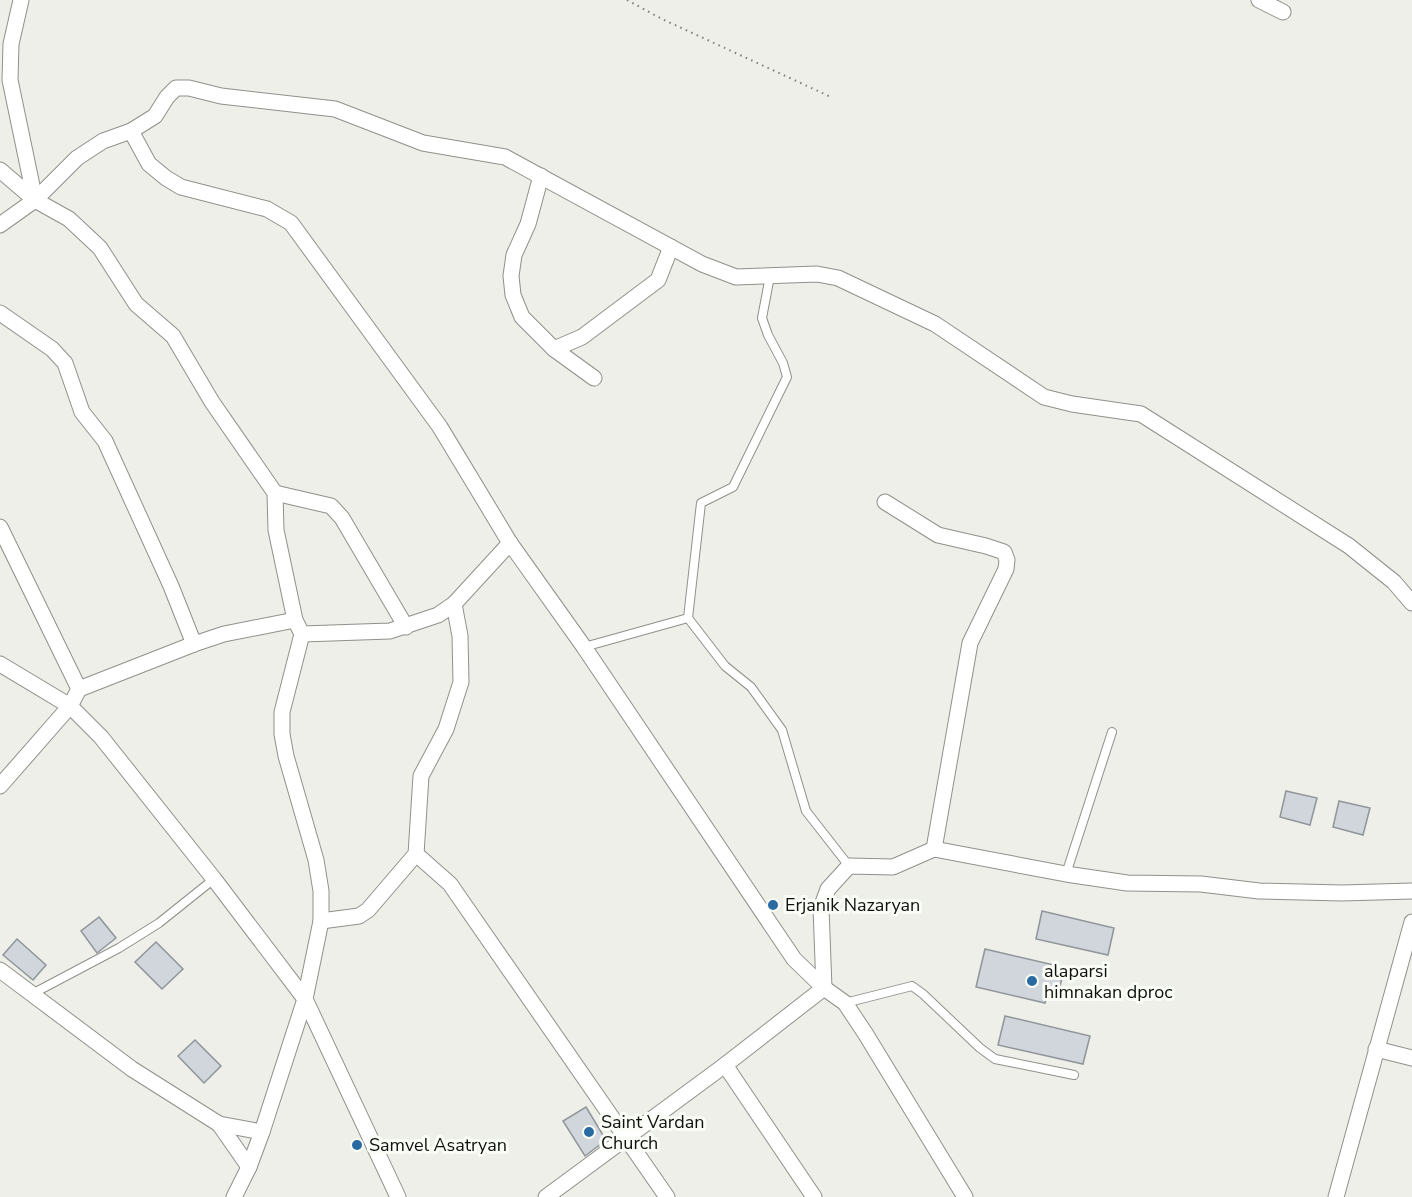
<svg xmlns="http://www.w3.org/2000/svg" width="1412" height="1197" font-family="'Nunito Sans',sans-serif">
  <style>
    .building { fill: #d0d6db; stroke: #90959a; stroke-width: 1.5 }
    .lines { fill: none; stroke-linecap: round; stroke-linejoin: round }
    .service-casing { stroke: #8f918a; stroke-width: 10 }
    .minor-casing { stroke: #8f918a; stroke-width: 17 }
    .path { stroke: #7b7d79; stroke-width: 2; stroke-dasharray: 1.5 4.5; stroke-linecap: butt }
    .service { stroke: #fff; stroke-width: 8 }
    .minor { stroke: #fff; stroke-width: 15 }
    .poi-dot { fill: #296ba1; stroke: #fafdf6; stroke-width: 2 }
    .labels { text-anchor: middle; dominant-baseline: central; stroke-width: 6; stroke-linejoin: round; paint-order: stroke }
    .poi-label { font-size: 18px; fill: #10110f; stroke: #fafdf6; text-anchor: start }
  </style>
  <rect width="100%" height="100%" fill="#edefe8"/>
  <g class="building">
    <path d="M1286,791l31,7 -7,27 -30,-8z"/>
    <path d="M1339,801l31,7 -7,27 -30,-8z"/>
    <path d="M1042,911l72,17 -6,27 -72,-16z"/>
    <path d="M99,917l17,21 -19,15 -16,-22z"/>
    <path d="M17,939l29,26 -13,15 -30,-25z"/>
    <path d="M156,942l27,27 -21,20 -27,-27z"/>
    <path d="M985,949l69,16 -3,11 11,2 -5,21 -10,-3 -2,7 -69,-16z"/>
    <path d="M1005,1016l85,20 -7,28 -85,-19z"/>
    <path d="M195,1040l26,26 -17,17 -26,-27z"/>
    <path d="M586,1107l20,33 -21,16 -22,-35z"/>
  </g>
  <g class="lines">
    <defs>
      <g id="service">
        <path d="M770,276l-8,42 6,17 15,28 4,14 -54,110 -32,16 -13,115 37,48 26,21 31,43 24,81 43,55"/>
        <path d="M584,647l104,-29"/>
        <path d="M1066,874l46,-142"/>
        <path d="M32,994l87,-46 40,-25 55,-44"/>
        <path d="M845,1003l67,-17 11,8 57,54 15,11 79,16"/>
      </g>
      <g id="minor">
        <path d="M21,0l-10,44 -1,36 25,120"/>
        <path d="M1259,0l24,12"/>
        <path d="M131,131l18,33 17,14 15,9 86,22 24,14 149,204 70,116 74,104 210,312 30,29 21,15 20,30 100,164"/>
        <path d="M0,170l35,30 34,19 31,29 36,56 37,32 39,66 63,91 1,37 19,90 7,14 -20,78v22l4,22 30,104 5,31v30l-16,78 -43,133 -13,35 -15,30"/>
        <path d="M541,176l-13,48 -14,31 -3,21 2,19 9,22 32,32 40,29"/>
        <path d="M0,225l35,-25 42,-42 26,-17 28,-10 24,-15 12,-19 9,-9h13l32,8 114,13 88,34 82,14 197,107 34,13 81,-3 21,4 97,46 109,73 28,7 69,10 208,132 45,36 18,21"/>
        <path d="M0,313l52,36 13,14 17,49 23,29 66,145 23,58"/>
        <path d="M554,349l28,-12 76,-57 13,-33"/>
        <path d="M275,493l56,13 11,12 64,109"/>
        <path d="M885,502l53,33 48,11 18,6 3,8 -1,9 -36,74 -36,206"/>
        <path d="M0,527l79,162 -9,17 -70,80"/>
        <path d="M302,634l88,-3 48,-16 16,-11"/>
        <path d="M0,664l70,42 31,31 113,142 91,120 93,198"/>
        <path d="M79,689l115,-45 30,-10 71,-14"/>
        <path d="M416,854l34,30 217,313"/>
        <path d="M321,921l38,-5 9,-6 48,-56 5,-78 25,-47 15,-47 -1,-46 -6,-32 56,-61"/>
        <path d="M0,970l132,99 87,55 43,8"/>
        <path d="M1376,1049l36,9"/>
        <path d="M725,1065l89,132"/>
        <path d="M219,1124l30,43"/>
        <path d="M546,1197l179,-132 99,-77 -3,-80 7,-19 21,-23 44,1 41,-18 132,25 61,9 74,1 58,7 83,2 70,-2"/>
        <path d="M1336,1197l76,-275"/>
      </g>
    </defs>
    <use href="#service" class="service-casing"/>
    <use href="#minor" class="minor-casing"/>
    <path class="path" d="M627,0l35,19 169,78"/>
    <use href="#service" class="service"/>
    <use href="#minor" class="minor"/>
  </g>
  <g class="poi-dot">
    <circle cx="773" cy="905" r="6"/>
    <circle cx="1032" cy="981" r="6"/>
    <circle cx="589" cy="1132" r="6"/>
    <circle cx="357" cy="1145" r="6"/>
  </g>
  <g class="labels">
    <g class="poi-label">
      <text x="785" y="905">Erjanik Nazaryan</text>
      <text x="1044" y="971">alaparsi<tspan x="1044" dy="21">himnakan dproc</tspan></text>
      <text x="601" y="1122">Saint Vardan<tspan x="601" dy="21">Church</tspan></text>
      <text x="369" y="1145">Samvel Asatryan</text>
    </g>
  </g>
</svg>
